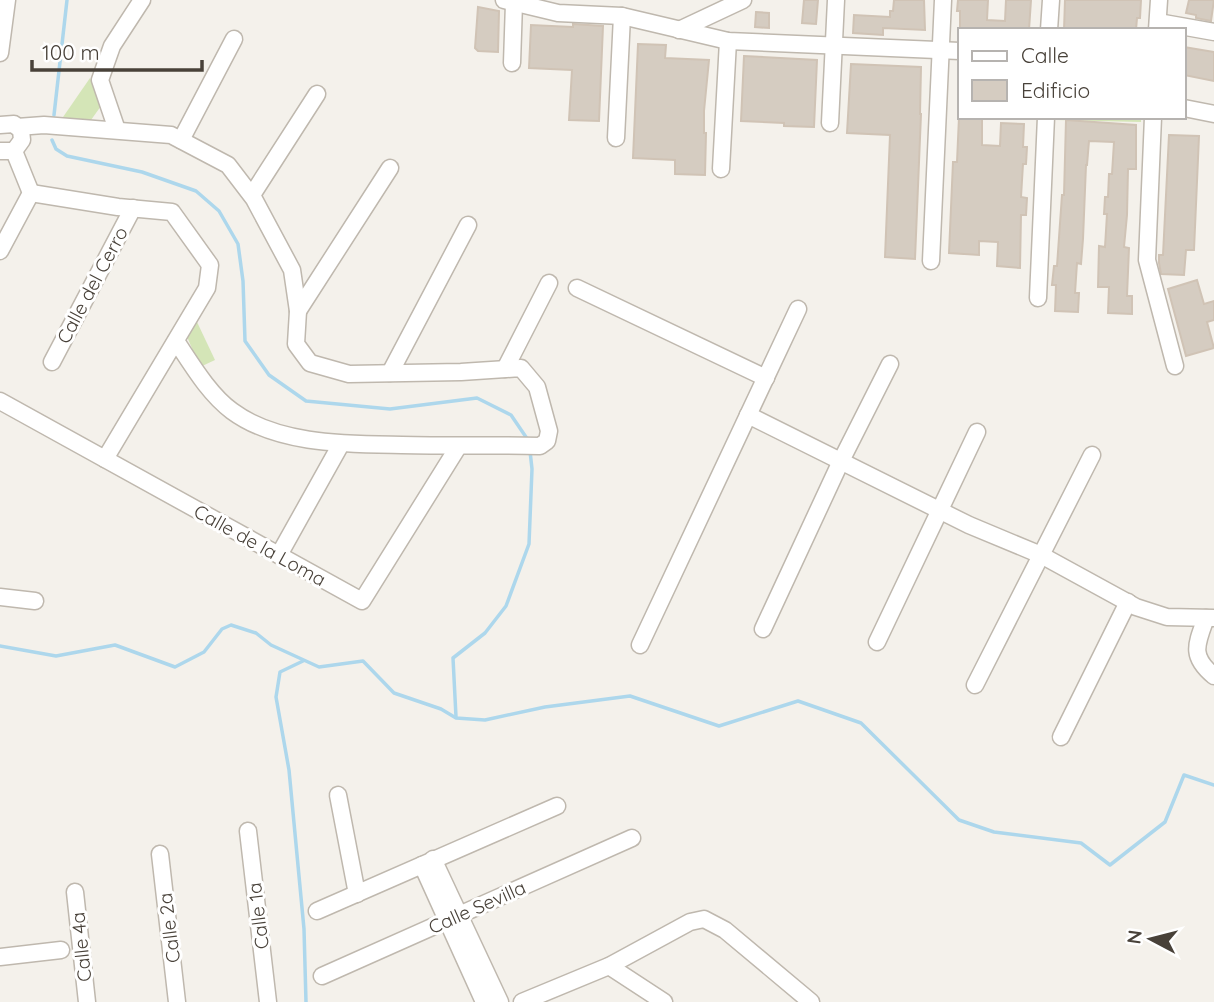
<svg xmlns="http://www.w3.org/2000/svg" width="1214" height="1002" font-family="Quicksand,sans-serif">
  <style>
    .green { fill: #d4e5b7 }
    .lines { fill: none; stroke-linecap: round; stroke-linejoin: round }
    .stream { stroke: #add7ec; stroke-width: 3.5 }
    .building { fill: #d5ccc1; stroke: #d0c3b5; stroke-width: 2 }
    .minor-casing { stroke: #bfb8ae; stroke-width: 19 }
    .minor { stroke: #fff; stroke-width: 16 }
    .labels { text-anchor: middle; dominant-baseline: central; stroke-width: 6; stroke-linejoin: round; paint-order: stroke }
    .street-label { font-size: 19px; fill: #484139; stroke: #fff }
  </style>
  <rect width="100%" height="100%" fill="#f4f1eb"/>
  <g class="green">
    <path d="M90,78l11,28 -10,14h-30z"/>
    <path d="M1056,117h85v5l-85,-2z"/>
    <path d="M197,322l18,38 -15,7 -15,-35z"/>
  </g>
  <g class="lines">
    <g class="stream">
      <path d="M54,115l13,-115"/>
      <path d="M52,140l4,9 11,7 75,16 54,19 23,20 19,33 5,37 2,60 24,34 37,26 84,8 87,-11 34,17 17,25"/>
      <path d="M0,646l56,10 59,-11 60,22 29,-15 18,-23 9,-4 25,8 15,12 48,22 44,-6 31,32 47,16 15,9 29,2 60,-13 85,-11 89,30 79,-25 63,22 98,97 35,12 87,11 29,22 55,-43 19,-47 30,10"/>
      <path d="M303,661l-23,11 -4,25 13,73 15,159 2,73"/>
      <path d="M456,717l-3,-59 32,-25 21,-27 23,-62 3,-75 -2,-18"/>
    </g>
  </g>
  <g class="building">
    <path d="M804,0h14l-2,24 -14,-1z"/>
    <path d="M894,0h30l1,30 -42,-2v7l-30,-2 1,-18 36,2v-6h3z"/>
    <path d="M958,0h30l-1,20 18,1 1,-21h25l-2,30h-69v-19h-3z"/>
    <path d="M1065,0h76l-1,18h-3l-1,12h-72z"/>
    <path d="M1189,0h25l-3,21 -15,-3v-3l-10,-2z"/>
    <path d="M478,7l21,4 -1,41 -20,-1 -3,-3z"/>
    <path d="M756,12l13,1v15l-14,-1z"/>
    <path d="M573,24l30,2 -4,95 -30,-1 3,-50 -43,-2 2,-43 42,2z"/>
    <path d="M638,44l28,1 -1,13 44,2 -5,51v22h2l-1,42 -30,-1v-14l-42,-2z"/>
    <path d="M1184,47l30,5v29l-30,-6z"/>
    <path d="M744,56l73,4 -3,67 -30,-1v-3l-43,-2z"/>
    <path d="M851,64l70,3 -1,47h1l-6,145 -30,-2 5,-122 -43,-2z"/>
    <path d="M959,117l23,1v27l18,1 1,-23 23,1 -1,23h4l-1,17h-3l-2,33 6,1 -1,17h-5l-1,53 -23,-2 1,-24 -19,-1v14l-30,-2 4,-91h4z"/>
    <path d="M1066,120l70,5v44h-8l-1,46 -3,32 5,1 -2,48h5v18l-24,-1 1,-26h-11l1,-41 6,1 2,-33h-3l1,-17h3l1,-23h3l2,-32 -25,-1 -2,24h-1l-3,74 -2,25 -4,-1 -2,30h4l-1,19 -23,-1 1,-26h-4l2,-19h3l5,-71h2z"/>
    <path d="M1169,135l30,1 -5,114h-8l-2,25 -23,-1 -2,-11v-8h4z"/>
    <path d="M1197,280l7,24 10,-3v19l-7,2 7,26 -28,8 -18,-67z"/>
  </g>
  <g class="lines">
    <defs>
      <g id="minor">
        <path d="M504,0l54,13 64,3 106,25 232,10"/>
        <path d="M1158,22l56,10"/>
        <path d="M679,30l64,-30"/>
        <path d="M1049,30l2,-30"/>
        <path d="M1157,30l2,-30"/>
        <path d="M0,53l7,-53"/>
        <path d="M512,63l2,-60"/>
        <path d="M1184,108l30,6"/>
        <path d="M1153,117l-6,143 28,106"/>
        <path d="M830,123l6,-123"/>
        <path d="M0,125l14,-1 7,6 1,10 -8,11h-14"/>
        <path d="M17,127l27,-2 127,10 57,30 26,34 38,71 6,41 -2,33 14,19 39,11 112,-2 60,-4 16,19 12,44 -2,10 -7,5c-46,-1 -92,0 -138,-1 -55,-1 -124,0 -170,-34 -23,-17 -40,-46 -56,-70"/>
        <path d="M117,130l-17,-50 12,-34 30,-46"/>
        <path d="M616,138l6,-122"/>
        <path d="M181,140l53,-101"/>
        <path d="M14,151l17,42"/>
        <path d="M721,169l7,-128"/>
        <path d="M31,193l87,14 54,5 38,53 -3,23 -102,171"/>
        <path d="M252,195l65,-101"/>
        <path d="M0,251l31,-58"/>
        <path d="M931,261l12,-261"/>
        <path d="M577,288l189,90"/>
        <path d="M1038,298l8,-181"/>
        <path d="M298,311l92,-143"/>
        <path d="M52,362l81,-154"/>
        <path d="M505,369l44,-86"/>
        <path d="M390,373l78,-148"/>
        <path d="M0,401l362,200 96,-154"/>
        <path d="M748,415l221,110 72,30 95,52 31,10 47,1"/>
        <path d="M279,555l62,-111"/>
        <path d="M0,597l35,4"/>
        <path d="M1206,618c-10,27 -16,38 8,58"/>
        <path d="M763,629l78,-168 49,-97"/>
        <path d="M877,642l100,-210"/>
        <path d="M640,645l158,-336"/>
        <path d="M975,685l117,-230"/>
        <path d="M1061,737l67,-135"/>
        <path d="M338,795l19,99"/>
        <path d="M248,831l20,171"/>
        <path d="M160,854l17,148"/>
        <path d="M433,859l67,143"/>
        <path d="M422,865l62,137"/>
        <path d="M75,892l12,110"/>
        <path d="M317,911l240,-105"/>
        <path d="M0,957l61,-7"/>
        <path d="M609,966l55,36"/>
        <path d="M322,976l310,-138"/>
        <path d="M522,1002l87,-36 81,-44 14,-3 21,11 86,72"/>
      </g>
    </defs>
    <use href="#minor" class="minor-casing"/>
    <use href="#minor" class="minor"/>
  </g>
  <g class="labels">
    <g class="street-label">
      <text transform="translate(92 285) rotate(-62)">Calle del Cerro</text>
      <text transform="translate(260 545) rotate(29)">Calle de la Loma</text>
      <text transform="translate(477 907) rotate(-24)">Calle Sevilla</text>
      <text transform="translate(258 916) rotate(-97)">Calle 1a</text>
      <text transform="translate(169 928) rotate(-97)">Calle 2a</text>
      <text transform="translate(81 947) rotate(-96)">Calle 4a</text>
    </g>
  </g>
  <rect x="958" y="28" width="228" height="91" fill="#ffffff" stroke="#b6b3b0" stroke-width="2"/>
  <rect x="972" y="51" width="35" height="10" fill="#ffffff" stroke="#b6b3b0" stroke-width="2"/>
  <text x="1021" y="63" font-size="21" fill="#484139">Calle</text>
  <rect x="972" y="80" width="35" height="21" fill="#d5ccc1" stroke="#b6b3b0" stroke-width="2"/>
  <text x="1021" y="98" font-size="21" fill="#484139">Edificio</text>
  <g transform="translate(1151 939) rotate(277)" stroke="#ffffff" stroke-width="5" paint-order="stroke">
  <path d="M0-5L12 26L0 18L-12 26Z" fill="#484139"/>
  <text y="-10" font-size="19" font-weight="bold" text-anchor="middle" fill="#484139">N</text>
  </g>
  <path d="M32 60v10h170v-10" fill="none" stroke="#484139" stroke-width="3.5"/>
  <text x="42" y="60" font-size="21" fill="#484139" stroke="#ffffff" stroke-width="5" paint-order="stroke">100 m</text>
</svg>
